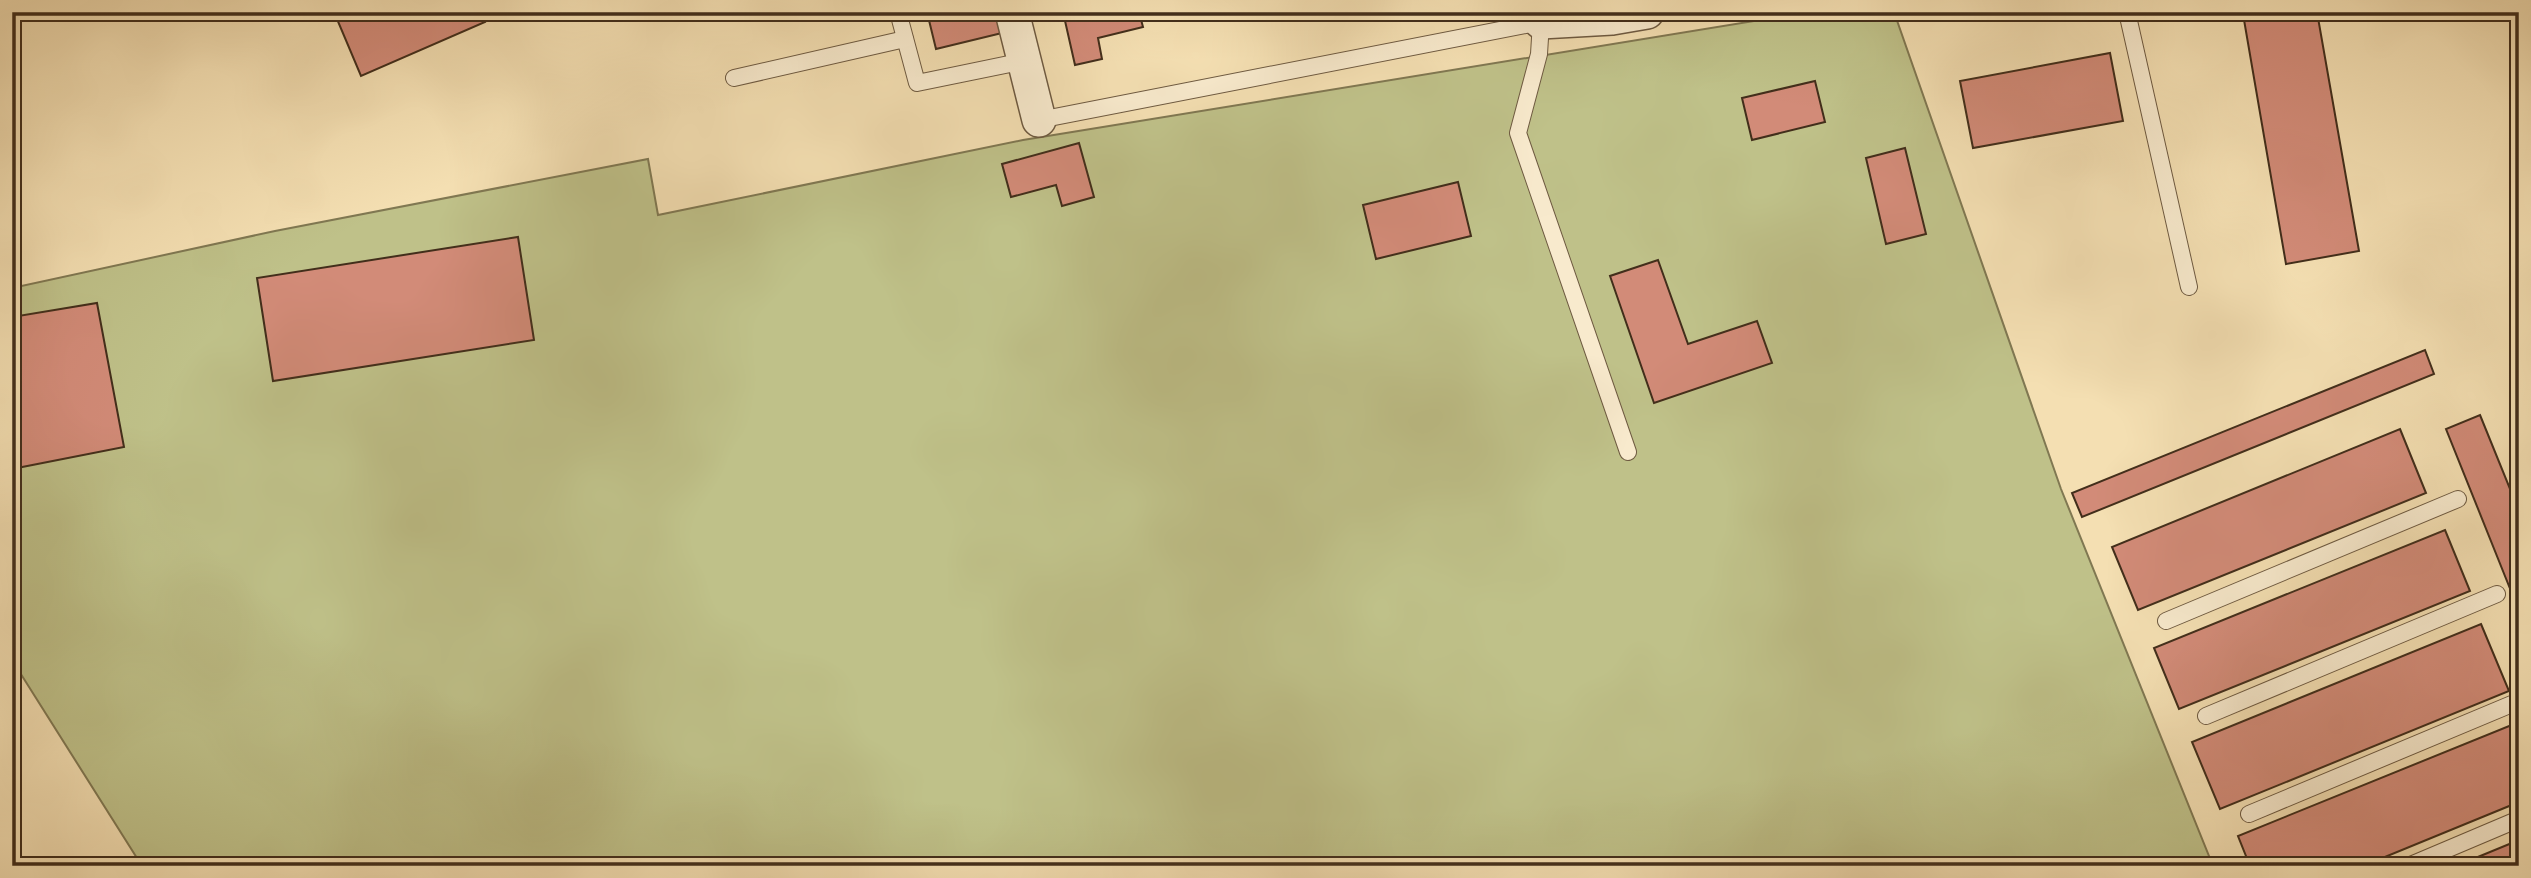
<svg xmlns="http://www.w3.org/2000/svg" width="2531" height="878" font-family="Vollkorn,serif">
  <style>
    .green { fill: #bfc189; stroke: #807852; stroke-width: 2 }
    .building { fill: #d28b78; stroke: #422e1b; stroke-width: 2 }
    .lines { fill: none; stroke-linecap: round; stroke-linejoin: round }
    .lane-casing { stroke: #6e5a41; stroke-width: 18 }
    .street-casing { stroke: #6e5a41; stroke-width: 36 }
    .lane { stroke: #f8eacd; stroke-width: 16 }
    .street { stroke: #f8eacd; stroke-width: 33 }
  </style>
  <rect width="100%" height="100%" fill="#f4dfb2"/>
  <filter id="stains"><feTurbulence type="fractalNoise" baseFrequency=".00286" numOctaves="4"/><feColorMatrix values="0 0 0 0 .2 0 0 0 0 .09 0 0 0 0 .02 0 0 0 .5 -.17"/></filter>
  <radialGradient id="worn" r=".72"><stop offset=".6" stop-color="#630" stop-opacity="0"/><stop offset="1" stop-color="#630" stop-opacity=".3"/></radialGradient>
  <path class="green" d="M1809,12h85l167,477 152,377h-2071l-130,-206v-372l263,-57 373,-72 10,56 365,-75z"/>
  <g class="building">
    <path d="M334,12h147l4,10 -124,54z"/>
    <path d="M927,12h70l5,21 -66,16z"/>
    <path d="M1063,12h76l4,15 -45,11 4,21 -27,6z"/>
    <path d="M2252,12h65l42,239 -73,13 -43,-250z"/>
    <path d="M2110,53l13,68 -150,27 -13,-67z"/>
    <path d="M1815,81l10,41 -73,18 -10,-42z"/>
    <path d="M1079,143l15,54 -32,9 -6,-21 -45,12 -9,-33z"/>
    <path d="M1905,148l21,86 -40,10 -20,-86z"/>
    <path d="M1458,182l13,54 -95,23 -13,-54z"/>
    <path d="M518,237l16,103 -261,41 -16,-103z"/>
    <path d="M1658,260l30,84 69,-23 15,42 -118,40 -44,-127z"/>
    <path d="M97,303l27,144 -112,22v-152z"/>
    <path d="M2425,350l9,24 -352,143 -10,-24z"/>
    <path d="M2480,415l39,96v100l-73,-182z"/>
    <path d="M2400,429l26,64 -288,117 -26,-63z"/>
    <path d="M2445,530l25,61 -291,118 -25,-61z"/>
    <path d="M2481,624l28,67 -289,118 -28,-67z"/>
    <path d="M2519,722v80l-156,64h-113l-12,-30z"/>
    <path d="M2519,840v26h-63z"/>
  </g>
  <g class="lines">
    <defs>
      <g id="lane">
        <path d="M898,12l19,71 107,-22"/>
        <path d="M2127,12l62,275"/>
        <path d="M734,78l171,-39"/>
        <path d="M1039,120l502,-98 -2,32 -21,79 110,319"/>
        <path d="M2166,621l292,-122"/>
        <path d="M2206,716l291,-122"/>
        <path d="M2249,814l270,-113"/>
        <path d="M2408,866l111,-47"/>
      </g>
      <g id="street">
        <path d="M1012,12l27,108"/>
        <path d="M1537,12l4,10 71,-4 35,-6"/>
      </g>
    </defs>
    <use href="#lane" class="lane-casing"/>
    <use href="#street" class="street-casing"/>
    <use href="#lane" class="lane"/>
    <use href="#street" class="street"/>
  </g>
  <rect width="2531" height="878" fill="none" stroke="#f4dfb2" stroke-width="42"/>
  <rect x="14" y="14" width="2503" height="850" fill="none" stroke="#422e1b" stroke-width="3.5"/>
  <rect x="21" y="21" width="2489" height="836" fill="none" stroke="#422e1b" stroke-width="2"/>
  <rect width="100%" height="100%" filter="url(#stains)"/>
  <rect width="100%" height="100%" fill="url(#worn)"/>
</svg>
